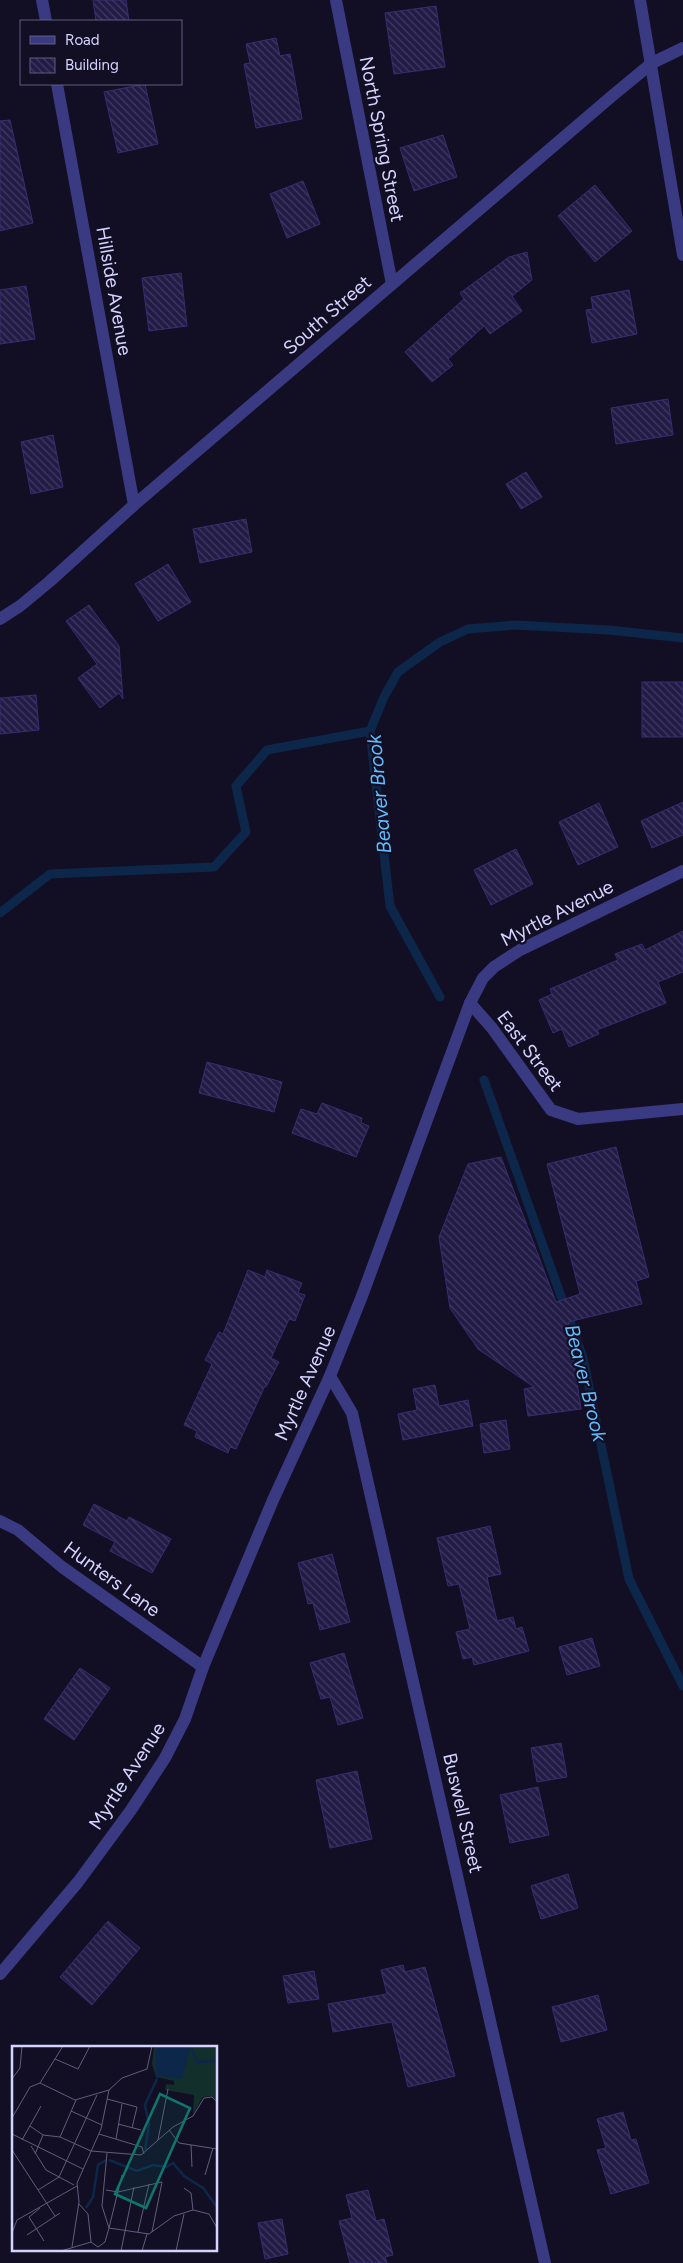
<svg xmlns="http://www.w3.org/2000/svg" width="683" height="2263" font-family="Figtree,sans-serif">
  <style>
    .lines { fill: none; stroke-linecap: round; stroke-linejoin: round }
    .stream { stroke: #0d274a; stroke-width: 9 }
    .building { fill: url(#building-back-hatch); stroke: #382d71 }
    .minor { stroke: #3a3a83; stroke-width: 12 }
    .labels { text-anchor: middle; dominant-baseline: central; stroke-width: 4.5; stroke-linejoin: round; paint-order: stroke }
    .street-label { font-size: 19px; fill: #d6d3ff; stroke: #120f25 }
    .water-label { font-size: 20px; font-style: italic; fill: #61bcfe; stroke: #120f25 }
    .inset-river { fill: none; stroke: #0d274a; stroke-width: 2.5 }
    .inset-road { fill: none; stroke: #605d7c; stroke-width: 1 }
    .view { fill: #0f766e; fill-opacity: 0.15; stroke: #0f766e; stroke-width: 2.5 }
    .inset-edge { fill: none; stroke: #d6d3ff; stroke-width: 2.5 }
  </style>
  <defs>
    <pattern id="building-back-hatch" width="6" height="6" patternUnits="userSpaceOnUse" patternTransform="scale(1.25)"><rect width="6" height="6" fill="#221b46"/><path d="M-1 5l2 2M0 0l6 6M5-1l2 2" fill="none" stroke="#413b62"/></pattern>
  </defs>
  <rect width="100%" height="100%" fill="#120f25"/>
  <g class="lines">
    <g class="stream">
      <path d="M0,913l50,-39 164,-7 32,-35 -10,-46 31,-36 103,-19"/>
      <path d="M440,997l-50,-91 -20,-175 14,-34 14,-25 42,-30 28,-13 47,-4 94,5 74,8"/>
      <path d="M484,1080l99,278 46,221 54,107"/>
    </g>
  </g>
  <g class="building">
    <path d="M93,0h33l3,21h-33z"/>
    <path d="M436,6l9,61 -51,7 -9,-61z"/>
    <path d="M276,38l4,18 10,-2 12,65 -46,9 -12,-64 6,-1 -4,-19z"/>
    <path d="M145,84l13,60 -40,9 -14,-61z"/>
    <path d="M10,120l23,103 -33,8v-110z"/>
    <path d="M443,135l14,42 -43,14 -14,-43z"/>
    <path d="M303,181l17,43 -33,14 -17,-44z"/>
    <path d="M595,185l37,46 -37,31 -37,-46z"/>
    <path d="M527,252l5,28 -20,16 10,15 -32,23 -6,-8 -36,33 5,6 -21,17 -27,-30 59,-53 -4,-6 49,-36z"/>
    <path d="M181,273l6,53 -38,5 -7,-53z"/>
    <path d="M26,286l9,53 -35,5v-54z"/>
    <path d="M629,290l8,44 -45,9 -6,-33 7,-1 -2,-12z"/>
    <path d="M668,399l5,36 -57,9 -5,-36z"/>
    <path d="M53,435l10,52 -32,7 -10,-52z"/>
    <path d="M526,472l16,25 -21,12 -15,-25z"/>
    <path d="M246,519l6,33 -52,11 -7,-34z"/>
    <path d="M168,564l23,38 -33,19 -23,-37z"/>
    <path d="M89,605l30,41 4,53 -4,-6 -19,15 -22,-30 19,-14 -31,-43z"/>
    <rect x="642" y="682" width="41" height="55"/>
    <path d="M36,695l3,35 -39,4v-36z"/>
    <path d="M683,802v33l-31,13 -11,-27z"/>
    <path d="M599,803l19,44 -40,18 -19,-43z"/>
    <path d="M516,849l17,35 -42,21 -17,-35z"/>
    <path d="M683,931v41l-25,10 8,21 -69,27 2,4 -30,13 -7,-18 -9,4 -14,-33 13,-6 -2,-5 68,-29 -3,-6 27,-10 3,6z"/>
    <path d="M207,1062l75,20 -8,30 -75,-19z"/>
    <path d="M322,1103l40,15 -1,5 8,3 -13,31 -64,-24 9,-24 16,5z"/>
    <path d="M616,1147l33,130 -13,4 6,23 -74,18 13,87 -53,7 -4,-27 10,-2 -56,-38 -28,-41 -11,-71 29,-73 33,-7 55,145 24,-8 -33,-130z"/>
    <path d="M248,1270l17,7 2,-7 35,13 -4,10 7,2 -10,26 -6,-2 -18,39 8,4 -13,25 -1,-1 -29,63 -6,-2 -2,6 -33,-16 2,-6 -13,-6 28,-61 -7,-4 14,-28 4,2z"/>
    <path d="M435,1385l4,21 29,-6 5,26 -70,14 -5,-26 19,-4 -4,-21z"/>
    <path d="M506,1420l4,29 -26,4 -4,-29z"/>
    <path d="M94,1504l33,17 2,-4 42,22 -19,34 -42,-22 5,-9 -32,-17z"/>
    <path d="M490,1526l11,48 -14,3 10,44 16,-4 3,12 6,-2 7,24 -55,14 -2,-8 -9,2 -7,-27 14,-3 -11,-45 -11,2 -11,-48z"/>
    <path d="M332,1554l18,68 -30,8 -7,-27 -5,1 -10,-41z"/>
    <path d="M592,1638l8,28 -33,9 -8,-28z"/>
    <path d="M344,1653l19,65 -25,7 -8,-28 -9,2 -11,-36z"/>
    <path d="M80,1668l30,20 -36,52 -30,-21z"/>
    <path d="M561,1743l6,34 -30,5 -6,-34z"/>
    <path d="M357,1771l15,68 -42,9 -14,-68z"/>
    <path d="M538,1787l11,48 -39,8 -10,-48z"/>
    <path d="M568,1874l10,34 -37,11 -10,-33z"/>
    <path d="M108,1921l32,27 -48,57 -32,-28z"/>
    <path d="M403,1965l2,7 20,-5 30,109 -47,11 -16,-65 -59,10 -5,-28 59,-10 -6,-24z"/>
    <path d="M314,1971l5,28 -31,4 -5,-27z"/>
    <path d="M598,1995l9,35 -46,12 -9,-35z"/>
    <path d="M623,2112l8,28 5,-1 13,44 -38,11 -14,-44 9,-2 -9,-29z"/>
    <path d="M368,2190l8,31 8,-2 9,36 -8,2 2,6h-37l-11,-42 13,-3 -6,-23z"/>
    <path d="M282,2219l6,35 -23,5 -7,-36z"/>
  </g>
  <g class="lines">
    <g class="minor">
      <path d="M42,0l4,21"/>
      <path d="M336,0l56,284"/>
      <path d="M640,0l43,255"/>
      <path d="M57,84l77,421"/>
      <path d="M0,619l20,-13 29,-24 85,-77 478,-409 40,-33 31,-15"/>
      <path d="M470,1003l22,25 59,82 27,9 105,-10"/>
      <path d="M330,1376l22,37 193,850"/>
      <path d="M0,1521l18,9 44,37 141,100"/>
      <path d="M0,1974l78,-92 53,-72 34,-52 20,-39 18,-52 70,-167 57,-124 32,-80 108,-293 13,-25 11,-11 26,-17 163,-79"/>
    </g>
  </g>
  <g class="labels">
    <g class="street-label">
      <text transform="translate(382 139) rotate(79)">North Spring Street</text>
      <text transform="translate(114 291) rotate(80)">Hillside Avenue</text>
      <text transform="translate(327 315) rotate(-41)">South Street</text>
      <text transform="translate(557 913) rotate(-27)">Myrtle Avenue</text>
      <text transform="translate(530 1051) rotate(53)">East Street</text>
      <text transform="translate(305 1383) rotate(-66)">Myrtle Avenue</text>
      <text transform="translate(112 1579) rotate(36)">Hunters Lane</text>
      <text transform="translate(127 1776) rotate(-57)">Myrtle Avenue</text>
      <text transform="translate(463 1813) rotate(77)">Buswell Street</text>
    </g>
    <g class="water-label">
      <text transform="translate(379 794) rotate(-95)">Beaver Brook</text>
      <text transform="translate(586 1383) rotate(76)">Beaver Brook</text>
    </g>
  </g>
  <g transform="translate(12 2046)">
    <rect width="205" height="205" fill="#120f25"/>
    <path d="M142,0h63v54l-7,-4 -7,1 -10,17 1,-19 -29,-5 1,-6 8,1v-4l-18,-4 -4,-13z" fill="#122f2c"/>
    <path d="M144,0h35l-9,33 -21,-3 -5,3z" fill="#0d274a"/>
    <path class="inset-river" d="M180,3l5,13 20,-1M133,104l4,-25 -4,-20 12,-26M97,114l28,11 16,-6 14,2 6,-4 11,13 19,12 14,19M74,162l7,-11 5,-32 8,-5"/>
    <path class="inset-road" d="M43,13l23,10 12,-23M0,33l8,-11 2,-22M28,37l35,17 34,-10M28,37l23,-37M95,53l30,8 -5,21M59,65l31,14M0,72l18,-31 10,-4M106,78l23,6M18,80l13,9 17,2 31,14 50,4 32,-28 20,-11 11,-18 8,-1 5,5M157,84l10,13 38,6M0,88l71,35M87,88l43,13 2,7M48,91l16,-37M104,93l6,-35M10,94l19,-34M146,94l10,-51M179,99l1,22M19,100l15,24 28,15M0,104l43,66M95,107l-5,53 7,22M23,108l8,-19M193,129l8,-27M172,142l7,5 2,17M26,144l21,-13 38,-82M94,144l12,2 44,-10 -10,50M67,158l9,10 3,28M28,162l-11,9 15,24M97,182l13,-53M126,186l11,-48M0,187l5,-13 60,-34M15,189l33,-22M60,201l7,-45 -2,-19 24,-54 8,-39 13,-12 25,-9 5,-23M49,205l30,-9 7,5 7,-5 4,-14 40,6 25,-18 19,-6 16,4 8,14M109,205l13,-64M130,205l5,-17M164,205l8,-37"/>
    <path class="view" d="M148,48l30,14 -44,100 -31,-14z"/>
    <rect width="205" height="205" class="inset-edge"/>
  </g>
  <rect x="20" y="20" width="162" height="65" fill="#120f25" stroke="#605d7c"/>
  <rect x="30" y="36" width="25" height="8" fill="#3a3a83" stroke="#605d7c"/>
  <text x="65" y="45" font-size="15" fill="#d6d3ff">Road</text>
  <rect x="30" y="58" width="25" height="15" fill="url(#building-back-hatch)" stroke="#605d7c"/>
  <text x="65" y="70" font-size="15" fill="#d6d3ff">Building</text>
</svg>
